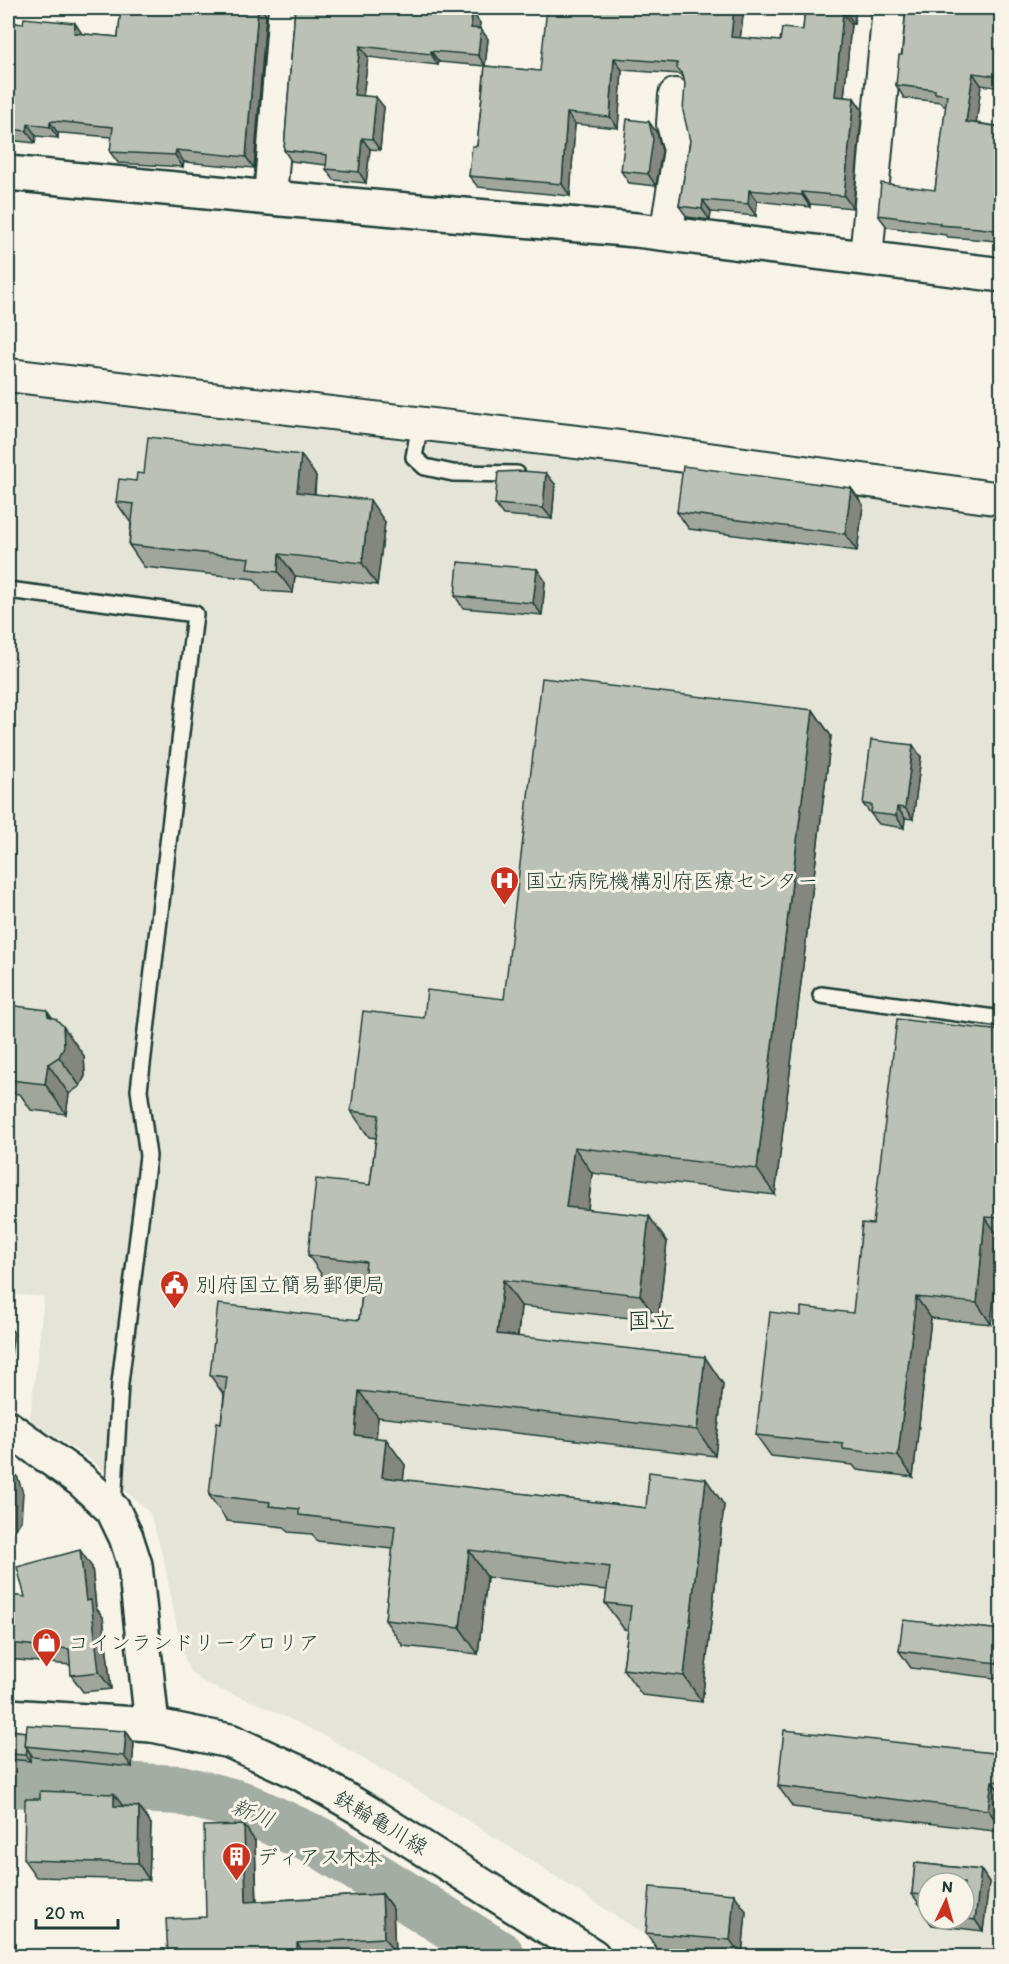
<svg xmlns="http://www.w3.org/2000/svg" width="1009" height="1964" font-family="Itim,'Klee One',sans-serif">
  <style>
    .built { fill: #e5e4d9; fill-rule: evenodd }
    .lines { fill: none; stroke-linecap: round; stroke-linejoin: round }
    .river { stroke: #a4ada3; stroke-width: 50 }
    .service-casing { stroke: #1f3d34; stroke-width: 20 }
    .minor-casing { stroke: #1f3d34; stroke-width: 36 }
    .tertiary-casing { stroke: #1f3d34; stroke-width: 38 }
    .secondary-casing { stroke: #1f3d34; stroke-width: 38 }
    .service { stroke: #f7f3e8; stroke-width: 15 }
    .minor { stroke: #f7f3e8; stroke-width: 32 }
    .tertiary { stroke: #f7f3e8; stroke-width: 33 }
    .secondary { stroke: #f7f3e8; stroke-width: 33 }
    .wall { fill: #a1a69d; stroke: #1f3d34; stroke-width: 1.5; fill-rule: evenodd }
    .shaded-wall { fill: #83877f; stroke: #1f3d34; stroke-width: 1.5 }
    .building { fill: #bbc1b6; stroke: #1f3d34; stroke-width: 1.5 }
    .labels { text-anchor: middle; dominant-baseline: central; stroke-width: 6; stroke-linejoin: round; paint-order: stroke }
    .poi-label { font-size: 21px; fill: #1f3d34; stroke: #f7f3e8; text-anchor: start }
    .street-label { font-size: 21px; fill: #1f3d34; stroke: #f7f3e8 }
    .water-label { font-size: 22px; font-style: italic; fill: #405950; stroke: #f7f3e8 }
    .quarter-label { font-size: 24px; fill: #1f3d34; stroke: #f7f3e8 }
  </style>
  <rect width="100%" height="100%" fill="#f7f3e8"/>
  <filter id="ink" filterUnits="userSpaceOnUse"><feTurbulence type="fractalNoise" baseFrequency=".0167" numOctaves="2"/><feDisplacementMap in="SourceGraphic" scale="12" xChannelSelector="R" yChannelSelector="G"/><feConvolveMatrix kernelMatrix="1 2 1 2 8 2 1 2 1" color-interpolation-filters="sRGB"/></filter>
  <g filter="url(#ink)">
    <path class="built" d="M8,388l426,50 567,78v1440h-324l-148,-97 -80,-50 -124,-73 -66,-32 -51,-19 -18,-13 -9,-24 -17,-88 -14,-47 -55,-50 -65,-43 14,-123 -36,-3zM928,1883h36v36h-36z"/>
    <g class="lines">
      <path class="river" d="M8,1782l172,8 59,15 80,37 181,114"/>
      <defs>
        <g id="service">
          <path d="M420,424l-6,33 11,10 28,6 64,1"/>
          <path d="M8,590l187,24 -56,476 9,66 -28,227 -7,124"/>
          <path d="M821,995l181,24"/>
        </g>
        <g id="minor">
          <path d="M270,198l15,-190"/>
          <path d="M666,234l14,-84 -7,-26 2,-29"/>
          <path d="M866,258l23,-250"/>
          <path d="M8,375l611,72 383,52"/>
        </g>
        <path id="tertiary" d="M8,173l262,25 366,32 366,45"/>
        <g id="secondary">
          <path d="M8,1428l73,52 32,30 13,27 9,28 17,160 -144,-9"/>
          <path d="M152,1725l78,16 70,32 65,38 228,145"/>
        </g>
      </defs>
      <use href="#service" class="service-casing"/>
      <use href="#minor" class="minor-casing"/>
      <use href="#tertiary" class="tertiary-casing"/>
      <use href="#secondary" class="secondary-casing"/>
      <use href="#service" class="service"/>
      <use href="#minor" class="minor"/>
      <use href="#tertiary" class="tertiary"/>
      <use href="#secondary" class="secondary"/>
    </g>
    <g class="wall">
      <path d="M121,8h140l5,7 -12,153 -70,-6 -1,5 -65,-4 -8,-11 2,-15 -50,-4h-4v5l-22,-2 -1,7 -27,-3v-118l75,12 35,3z"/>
      <path d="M295,8h173v4l12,11 -1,5 9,11 -3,27 55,5 204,-63 -4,30 40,3 23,-11 2,-22h51l-2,16h-3l-7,73 10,1 8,12 -9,98 -43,-4v3l-53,-6 -1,15 -45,-4 -1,8 -23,-3 -8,-11 11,-65 -5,-57 -1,-6 -4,-4 -58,-4 -4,58 -43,-4 -5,72 -92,-9 -9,-11 8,-30 8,-80 -46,-4 -1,3 -70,-8 -5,38 21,12 -4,43 -10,-1 -4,34 -32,-3 -8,-11 1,-4 -36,-4 -7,-11z"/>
      <path d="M1002,8v80l-21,-3 -5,38 26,4v115l-15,-2 -39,-3 -2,-2 -59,-8 -9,-12 57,-25 11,-84h-2l-3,-4 -37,-4 -8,-13 6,-30z"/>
      <path d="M649,122l8,11 5,18 -6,35 -27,-3 -8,-12z"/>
      <path d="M144,474l172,2 -1,18 70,28 -8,63 -82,-9 -2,17 -30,-2 -9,-12 -110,-12 -15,-22 2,-22 -15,-21z"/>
      <path d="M555,484l-3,35 -49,-4 -8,-11z"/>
      <path d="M851,488l12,17 -6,46 -168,-22 -12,-17z"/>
      <path d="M537,569l8,12 -3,34 -79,-7 -8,-12z"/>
      <path d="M813,710l18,26 -56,459 -183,-22 -4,36 79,33 -9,79 -137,-15 -3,31 205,47 -8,72 -337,-39 -2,21 29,27 -2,15 243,28 78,-3 -22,197 -60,-7 -19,-26 5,-39 -4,-1 -19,-26 2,-13 -120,-13 -9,77 -75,-8 -18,-26 8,-71 -76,-8 -5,-7 -24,-2 -4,-5 -57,-6 -18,-26 12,-72 3,-28 -14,-20 149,-55 4,-34 -37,-5 -18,-26 62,-70 6,-47 -7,-1 -18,-26 73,-93 80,-19z"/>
      <path d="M921,757l-8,62 -8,-1 -1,10 -25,-4 -16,-20z"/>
      <path d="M8,1005l44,13 32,38 1,20 -5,10 -11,8 -3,20 -35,-4 -11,-16 -12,-1z"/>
      <path d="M1002,1031v207h-2l-9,86 -60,-6 -18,159 -56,-7 -4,-5 -82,-9 -15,-21 45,-119 52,-3 20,-89z"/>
      <path d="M92,1567l4,41 7,9 8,72 -28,3 -12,-17v-10l-63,-6v-64l17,2z"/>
      <path d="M939,1624l62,6 1,49 -91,-11 -12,-17z"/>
      <path d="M8,1730l18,2 100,-1 8,12 -2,24 -99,-10 -2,-3 -1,7 -22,-2z"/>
      <path d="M1002,1754v78l-209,-25 -15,-21z"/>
      <path d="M123,1806l16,1 12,17 -2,56 -113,-3 -12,-17z"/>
      <path d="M255,1841l2,60 125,-7 11,15 2,45 -50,2h-177l38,-39z"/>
      <path d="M915,1863l66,7 8,12 -6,49 -51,-6 -8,-11 1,-8 -5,-1 -8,-11zM928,1883h36v36h-36z"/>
      <path d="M746,1911l-4,45 -84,-6 -12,-17z"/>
    </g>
    <g class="shaded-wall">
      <path d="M258,8h3l5,7 -12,153 -8,-11z"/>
      <path d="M460,8h8l-1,14 -7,-11z"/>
      <path d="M734,8h10l-5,40 -8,-11z"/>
      <path d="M847,8h9l-2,16 -8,-11z"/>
      <path d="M472,12l8,11 -2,15 -7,-10z"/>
      <path d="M843,13l8,11 -8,84 -8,-12z"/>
      <path d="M75,23l8,12 -9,-2z"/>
      <path d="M481,29l7,10 -3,27 -7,-11z"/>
      <path d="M360,46l8,11 -6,48 -8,-10z"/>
      <path d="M431,51l8,11 -1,3 -7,-11z"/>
      <path d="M614,58l8,12 -4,58 -8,-11z"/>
      <path d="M973,73l8,12 -6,49 -9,-12z"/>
      <path d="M376,97l8,10 -4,43 -8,-11z"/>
      <path d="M854,98l8,12 -9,98 -9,-12z"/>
      <path d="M567,113l8,11 -5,72 -8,-12z"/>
      <path d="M50,122l8,11v5l-8,-11z"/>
      <path d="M649,122l8,11 5,18 -6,35 -8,-12z"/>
      <path d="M28,124l8,12 -1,7 -8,-12z"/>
      <path d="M362,138l8,11 -4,34 -7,-11z"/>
      <path d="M176,150l8,12 -1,5 -8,-12z"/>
      <path d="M749,190l8,11 -1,15 -8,-12z"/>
      <path d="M802,192l8,12v3l-8,-12z"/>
      <path d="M703,200l8,12 -1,8 -8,-11z"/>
      <path d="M301,455l15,21 -4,38 -15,-22z"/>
      <path d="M546,473l9,11 -3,35 -9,-11z"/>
      <path d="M851,488l12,17 -6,46 -12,-17z"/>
      <path d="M370,500l15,22 -8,63 -15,-22z"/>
      <path d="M279,554l16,22 -2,17 -15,-21z"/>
      <path d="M537,569l8,12 -3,34 -9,-12z"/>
      <path d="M813,710l18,26 -56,459 -18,-26z"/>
      <path d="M913,745l8,12 -8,62 -8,-11z"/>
      <path d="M897,807l8,11 -1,10 -8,-12z"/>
      <path d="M47,1010l17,24 -1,-8 21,30 1,20 -5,10 -21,-29z"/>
      <path d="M48,1064l21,30 -3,20 -21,-30z"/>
      <path d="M574,1147l18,26 -7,60 -19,-26z"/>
      <path d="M649,1216l18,26 -9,79 -18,-26z"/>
      <path d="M985,1217l15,21 -9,86 -14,-21z"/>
      <path d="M503,1280l18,26 -6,54 -18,-26z"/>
      <path d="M916,1297l15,21 -18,159 -15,-21z"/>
      <path d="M8,1325l6,8 -6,42z"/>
      <path d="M705,1357l18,27 -8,72 -18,-26z"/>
      <path d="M359,1391l19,26 -4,45 -19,-27z"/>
      <path d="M386,1439l19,26 -5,39 -18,-27z"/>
      <path d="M8,1463l10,15 5,15 -2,28 -11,16 -2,-3z"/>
      <path d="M706,1479l18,26 -22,197 -18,-26z"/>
      <path d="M80,1550l12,17 4,41 7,9 8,72 -12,-17 -13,-71z"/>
      <path d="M469,1550l18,27 -9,77 -18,-26z"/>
      <path d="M1002,1631v38l-5,-6z"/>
      <path d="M126,1731l8,12 -2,24 -8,-11z"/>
      <path d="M27,1748l4,6 -1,7 -4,-6z"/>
      <path d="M992,1781l10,14v34l-14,-19z"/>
      <path d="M114,1794l12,16 -12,-4z"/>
      <path d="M139,1807l12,17 -2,56 -11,-17z"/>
      <path d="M244,1825l11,16 2,76 -11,-15z"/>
      <path d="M981,1870l8,12 -6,49 -8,-11z"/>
      <path d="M382,1894l11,15 2,45 -11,-16z"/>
      <path d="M734,1894l12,17 -4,45 -12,-16z"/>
      <path d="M297,1943l9,13h-9z"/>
    </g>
    <g class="building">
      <path d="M121,8h137l-12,149 -70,-7 -1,5 -65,-3 3,-25 -59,-6 -4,1v5l-22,-3 -1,7 -19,-2v-107l15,2 1,-6 51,5 -1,10 44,4z"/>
      <path d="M295,8h165v3l12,1 -1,16 10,1 -3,26 -47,-4v3l-71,-8 -6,49 22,2 -4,42 -10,-1 -3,34 -33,-3 1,-14 -43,-5z"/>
      <path d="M547,8h187l-3,29 49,4 2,-13 21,2 2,-22h42l-1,5h-3l-8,83 19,2 -10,98 -42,-4v3l-53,-5 -1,14 -45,-4 -1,9 -23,-3 11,-65 -7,-30 2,-27 -2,-9 -6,-7v-5l-63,-5 -4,59 -43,-4 -5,71 -93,-8 3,-30h5l8,-80 55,5z"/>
      <path d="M906,8h96v69l-29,-4 -7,49 36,5v104l-23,-3 -40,-3 1,-2 -62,-8 3,-32 54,7 12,-95 -12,-2v-3l-39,-5 3,-30h3z"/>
      <path d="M627,119l22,3 4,17 -5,35 -27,-3z"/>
      <path d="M148,437l153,18 -4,37 73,8 -8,63 -83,-9 -1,18 -31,-3 2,-11 -120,-13 5,-41 -18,-2 3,-23 17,2 1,-8 7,1z"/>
      <path d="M683,466l168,22 -6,46 -168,-22z"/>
      <path d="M522,471l24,2 -3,35 -48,-4 3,-32z"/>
      <path d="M458,562l79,7 -4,34 -78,-7z"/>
      <path d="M542,678l271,32 -56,459 -183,-22 -8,60 83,9 -9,79 -137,-15 -6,54 208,23 -8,73 -338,-39 -4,44 31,4 -4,38 264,31 3,-36 57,7 -22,197 -61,-7 8,-63 -26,-3 5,-36 -141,-17 -9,78 -75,-8 10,-94 -96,-11v-6l-30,-3 1,-4 -61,-7 8,-73 4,1 6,-46 -17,-2 8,-71 141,16 7,-58 -58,-7 8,-76 54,6 9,-70 -28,-4 12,-100 61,7 3,-28 77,9z"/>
      <path d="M871,740l42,5 -8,63 -8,-1 -1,9 -25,-3 1,-8 -9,-1z"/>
      <path d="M8,1005l39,5 1,6 8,3 7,7 1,20 -5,11 -11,7 -3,20 -35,-4 2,-14h-4z"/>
      <path d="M897,1019l105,12v187l-17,-1 -8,86 -61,-6 -18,159 -55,-7v-5l-87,-9 14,-123 31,4v-9l52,6 9,-90 11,1z"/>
      <path d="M8,1466l3,10 -2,28 -1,3z"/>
      <path d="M80,1550l6,51 5,-1 8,72 -28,3 -2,-26 -61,-6v-48l17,2 -8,-30z"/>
      <path d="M903,1620l36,4v-1l62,7 -4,33 -98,-12z"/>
      <path d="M27,1725l99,6 -2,25 -99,-10z"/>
      <path d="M8,1730l18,2 -1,14 2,2 -1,7 -18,-1z"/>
      <path d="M784,1730l218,24v28l-10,-1 -4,29 -210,-24z"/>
      <path d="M40,1791l74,3v12l25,1 -1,56 -114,-3 1,-61h15z"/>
      <path d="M244,1825l2,77 136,-8 2,44 -87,5v13h-129l-2,-37 40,-2 -2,-91z"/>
      <path d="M915,1863l66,7 -6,50 -11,-2v-35h-36v31h-4l2,-19 -14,-1z"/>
      <path d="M650,1887l84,7 -4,46 -84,-7z"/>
    </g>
  </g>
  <defs>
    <symbol id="hospital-pin" viewBox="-11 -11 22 30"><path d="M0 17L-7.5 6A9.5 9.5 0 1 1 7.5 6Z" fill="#c8321e" stroke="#f7f3e8"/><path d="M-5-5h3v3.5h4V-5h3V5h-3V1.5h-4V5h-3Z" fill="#fff"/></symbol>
    <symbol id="civic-pin" viewBox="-11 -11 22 30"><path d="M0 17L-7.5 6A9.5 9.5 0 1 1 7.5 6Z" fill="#c8321e" stroke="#f7f3e8"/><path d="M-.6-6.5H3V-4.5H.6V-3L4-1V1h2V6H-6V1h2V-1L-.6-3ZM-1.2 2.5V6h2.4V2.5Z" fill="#fff"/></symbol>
    <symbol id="shop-pin" viewBox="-11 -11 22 30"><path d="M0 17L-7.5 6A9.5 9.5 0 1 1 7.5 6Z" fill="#c8321e" stroke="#f7f3e8"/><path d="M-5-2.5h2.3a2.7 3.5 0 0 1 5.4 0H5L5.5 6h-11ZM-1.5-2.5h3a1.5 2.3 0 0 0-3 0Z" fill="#fff"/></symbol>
    <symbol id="building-pin" viewBox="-11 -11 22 30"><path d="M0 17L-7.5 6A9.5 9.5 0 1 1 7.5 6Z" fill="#c8321e" stroke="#f7f3e8"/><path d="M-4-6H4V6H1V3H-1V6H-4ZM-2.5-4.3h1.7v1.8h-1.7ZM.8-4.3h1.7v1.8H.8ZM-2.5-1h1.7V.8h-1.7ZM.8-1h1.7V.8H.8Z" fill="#fff"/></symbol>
  </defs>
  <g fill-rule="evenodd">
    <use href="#hospital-pin" x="488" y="864" width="33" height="45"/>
    <use href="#civic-pin" x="158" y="1268" width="33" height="45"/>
    <use href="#shop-pin" x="30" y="1626" width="33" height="45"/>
    <use href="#building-pin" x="220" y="1840" width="33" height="45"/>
  </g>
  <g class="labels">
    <g class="poi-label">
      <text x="525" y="880">国立病院機構別府医療センター</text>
      <text x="196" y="1284">別府国立簡易郵便局</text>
      <text x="68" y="1642">コインランドリーグロリア</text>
      <text x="257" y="1856">ディアス木本</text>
    </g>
    <g class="street-label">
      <text transform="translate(381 1822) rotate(31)">鉄輪亀川線</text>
    </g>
    <g class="water-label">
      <text transform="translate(253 1813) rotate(22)">新川</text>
    </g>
    <g class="quarter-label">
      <text x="651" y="1320">国立</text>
    </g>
  </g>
  <rect width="1009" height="1964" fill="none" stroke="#f7f3e8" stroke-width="30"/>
  <rect x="15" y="15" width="979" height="1934" fill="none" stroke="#1f3d34" stroke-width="2" filter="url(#ink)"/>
  <g transform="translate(946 1901) rotate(5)"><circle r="28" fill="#f7f3e8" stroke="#a1aaa0" stroke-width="1.5"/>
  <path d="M0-4.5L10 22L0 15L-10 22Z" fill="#c8321e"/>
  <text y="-9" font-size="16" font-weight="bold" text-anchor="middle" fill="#1f3d34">N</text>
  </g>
  <path d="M36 1919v9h82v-9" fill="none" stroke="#1f3d34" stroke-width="3"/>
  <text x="45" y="1919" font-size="18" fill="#1f3d34" stroke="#f7f3e8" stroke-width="4.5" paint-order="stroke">20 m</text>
</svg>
